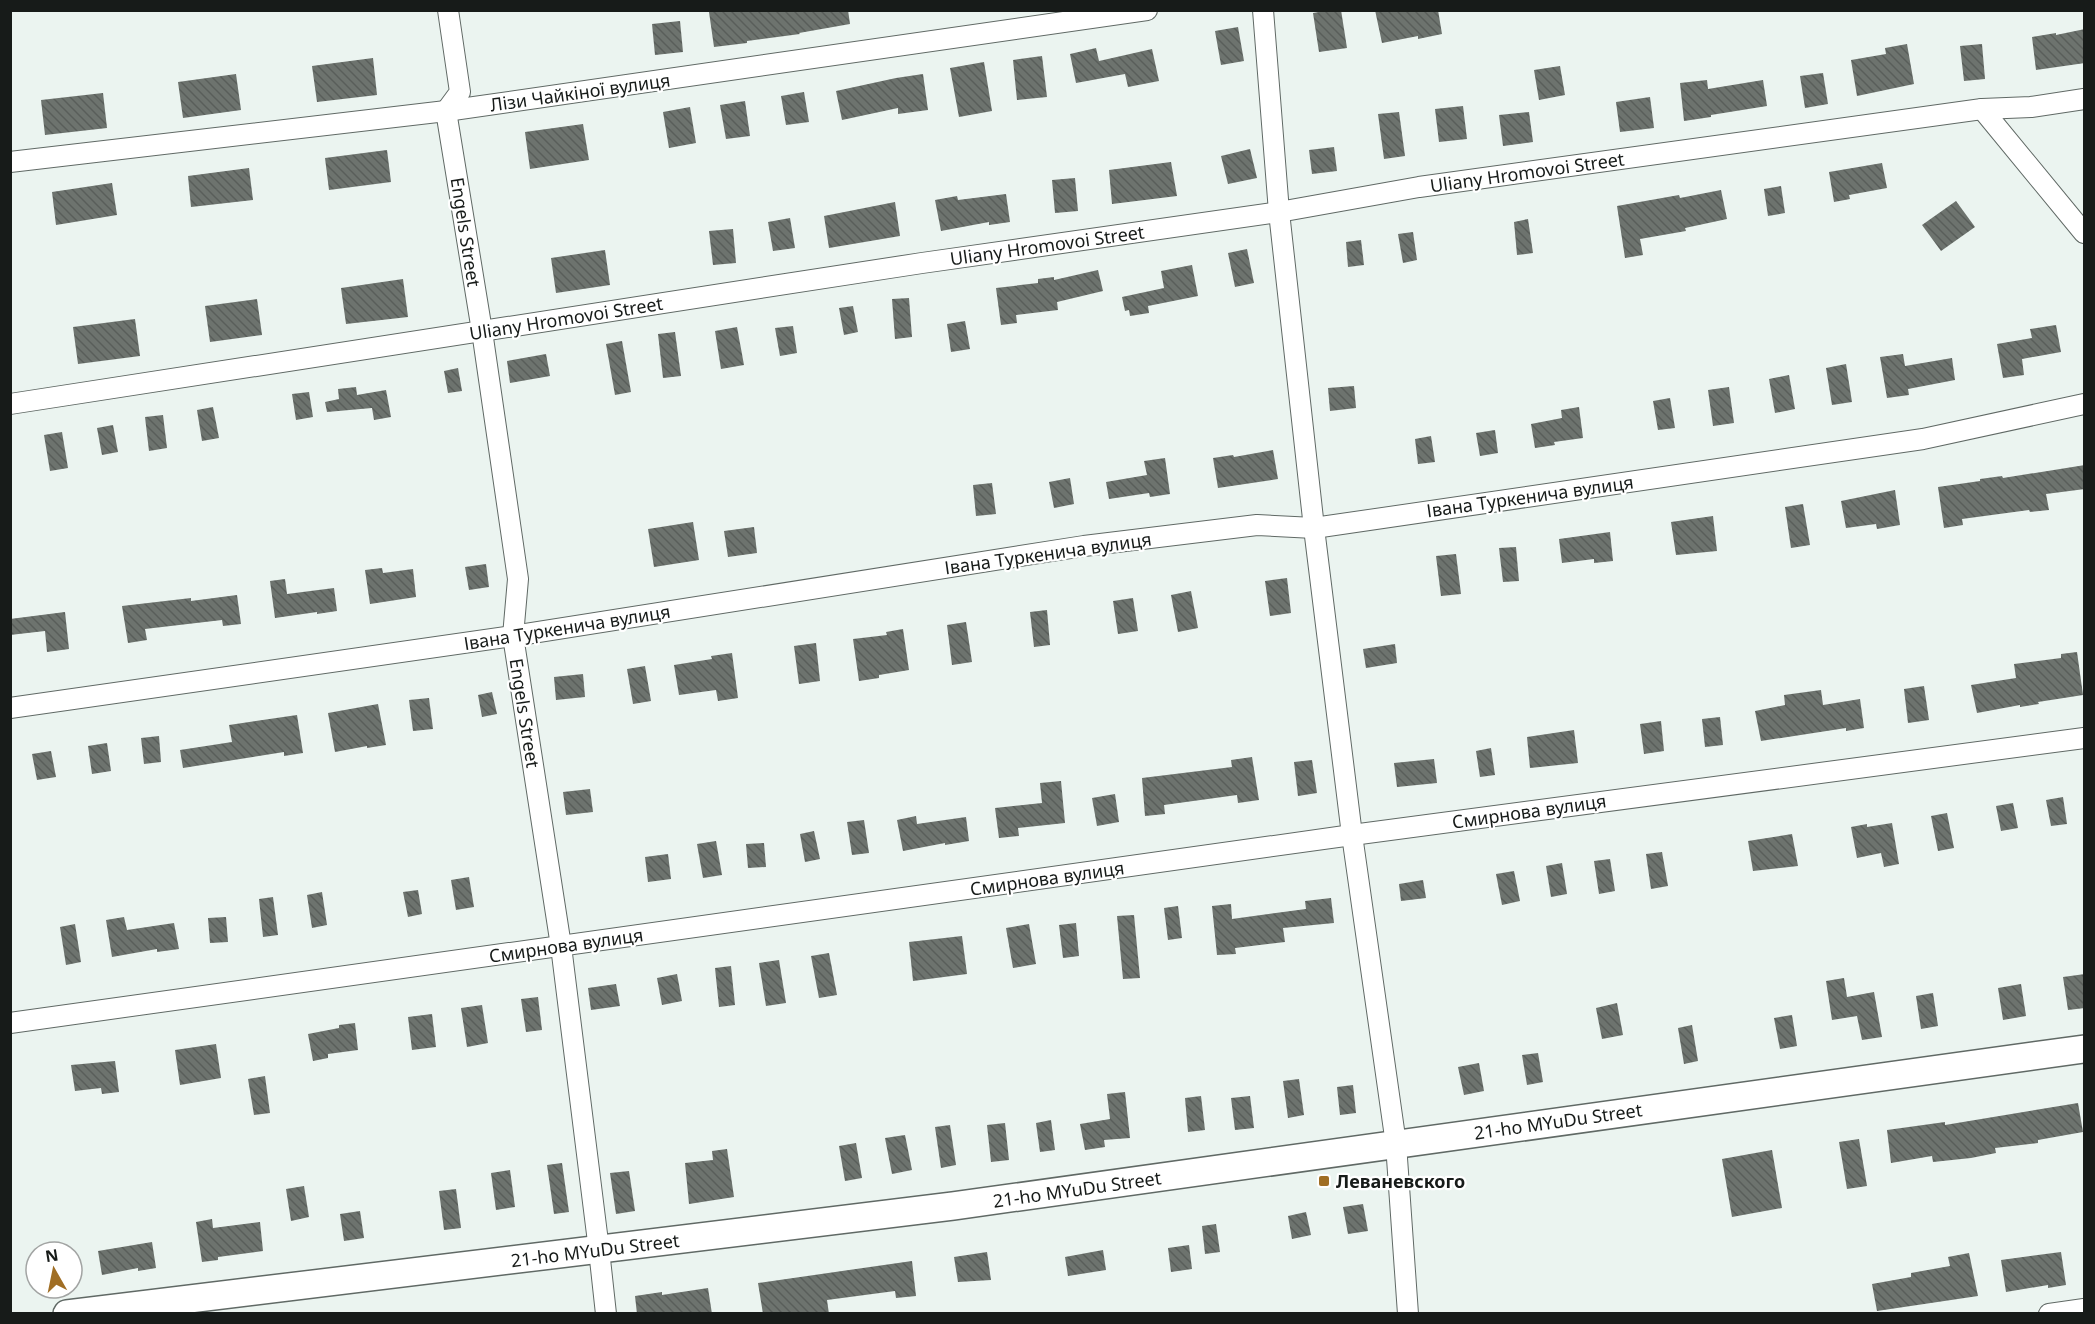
<svg xmlns="http://www.w3.org/2000/svg" width="2095" height="1324" font-family="'Noto Sans',sans-serif">
  <style>
    .building { fill: url(#building-back-hatch) }
    .lines { fill: none; stroke-linecap: round; stroke-linejoin: round }
    .street-casing { stroke: #606965; stroke-width: 22 }
    .secondary-casing { stroke: #606965; stroke-width: 30 }
    .street { stroke: #fff; stroke-width: 20 }
    .secondary { stroke: #fff; stroke-width: 27 }
    .poi-dot { fill: #a06e24; stroke: #fff; stroke-width: 2 }
    .labels { text-anchor: middle; dominant-baseline: central; stroke-width: 4.5; stroke-linejoin: round; paint-order: stroke }
    .street-label { font-size: 18px; fill: #171b19; stroke: #fff }
    .poi-label { font-size: 18px; font-weight: bold; fill: #171b19; stroke: #fff; text-anchor: start }
  </style>
  <defs>
    <pattern id="building-back-hatch" width="6" height="6" patternUnits="userSpaceOnUse" patternTransform="scale(1.5)"><rect width="6" height="6" fill="#6d736e"/><path d="M-1 5l2 2M0 0l6 6M5-1l2 2" fill="none" stroke="#595e5a"/></pattern>
  </defs>
  <rect width="100%" height="100%" fill="#ebf4f0"/>
  <g class="building">
    <path d="M721,10h127l2,14 -51,9 1,1 -53,7v2l-33,4 -5,-35z"/>
    <path d="M1331,10h10l6,38 -28,4 -6,-39z"/>
    <path d="M1375,10h63l4,24 -24,5v-3l-36,7z"/>
    <path d="M680,21l3,31 -28,3 -3,-31z"/>
    <path d="M1238,27l6,34 -23,4 -6,-34z"/>
    <path d="M2085,29v34l-49,7 -4,-33 24,-4v2z"/>
    <path d="M1907,44l7,40 -57,12 -6,-36 35,-6 -1,-6z"/>
    <path d="M1982,44l3,35 -21,2 -4,-35z"/>
    <path d="M1096,48l3,13 53,-12 7,32 -31,6 -3,-13 -49,9 -6,-29z"/>
    <path d="M1042,56l5,41 -30,3 -4,-40z"/>
    <path d="M373,58l4,37 -60,7 -5,-36z"/>
    <path d="M984,62l8,49 -33,6 -9,-49z"/>
    <path d="M1560,66l5,29 -26,5 -5,-30z"/>
    <path d="M1823,73l5,31 -23,4 -5,-32z"/>
    <path d="M236,74l5,36 -58,8 -5,-36z"/>
    <path d="M923,74l5,36 -30,4v-6l-56,12 -6,-29 60,-13z"/>
    <path d="M1707,80l1,9 55,-9 4,26 -56,9v2l-27,4 -4,-38z"/>
    <path d="M804,92l5,30 -23,3 -5,-29z"/>
    <path d="M103,93l4,35 -62,7 -4,-35z"/>
    <path d="M1650,97l4,31 -34,4 -4,-30z"/>
    <path d="M745,101l5,35 -24,3 -6,-34z"/>
    <path d="M1463,106l4,33 -28,3 -4,-33z"/>
    <path d="M690,107l6,36 -27,5 -6,-36z"/>
    <path d="M1399,112l6,44 -21,3 -6,-45z"/>
    <path d="M1529,112l4,30 -30,4 -4,-31z"/>
    <path d="M583,124l6,36 -59,9 -5,-37z"/>
    <path d="M1334,147l3,24 -25,3 -3,-24z"/>
    <path d="M1250,149l7,29 -29,6 -7,-28z"/>
    <path d="M387,150l4,32 -62,8 -4,-32z"/>
    <path d="M1171,162l6,34 -65,8 -3,-34z"/>
    <path d="M1882,163l5,25 -38,7 1,4 -16,3 -5,-30z"/>
    <path d="M249,168l4,32 -62,7 -3,-31z"/>
    <path d="M1075,178l3,33 -23,2 -3,-33z"/>
    <path d="M112,183l5,32 -61,10 -4,-33z"/>
    <path d="M1781,186l4,27 -17,3 -4,-27z"/>
    <path d="M1721,190l6,29 -42,9 1,3 -46,8 3,16 -18,3 -8,-52 62,-11 1,3z"/>
    <path d="M1006,194l4,28 -21,3v-3l-48,9 -6,-31 22,-4 1,4z"/>
    <path d="M1956,201l19,26 -34,24 -19,-26z"/>
    <path d="M895,202l5,34 -71,12 -5,-32z"/>
    <path d="M790,218l5,30 -22,3 -5,-29z"/>
    <path d="M1528,219l5,34 -16,2 -3,-33z"/>
    <path d="M733,229l3,34 -23,2 -4,-34z"/>
    <path d="M1413,232l4,28 -14,3 -5,-29z"/>
    <path d="M1361,240l3,25 -16,2 -2,-25z"/>
    <path d="M1247,249l7,34 -19,4 -7,-34z"/>
    <path d="M605,250l5,35 -54,8 -5,-35z"/>
    <path d="M1192,265l6,31 -50,10 1,7 -19,3 -1,-6 -4,1 -3,-14 42,-9 -3,-17z"/>
    <path d="M1098,270l5,21 -46,11 1,8 -42,5 1,8 -16,2 -5,-37 42,-5v-4l16,-2v3z"/>
    <path d="M403,279l5,38 -62,7 -5,-36z"/>
    <path d="M909,298l3,39 -17,2 -3,-40z"/>
    <path d="M257,299l5,36 -52,7 -5,-36z"/>
    <path d="M853,306l5,26 -14,3 -5,-27z"/>
    <path d="M135,319l5,37 -62,8 -5,-37z"/>
    <path d="M965,321l5,28 -19,3 -4,-28z"/>
    <path d="M2056,325l5,27 -39,7 2,16 -21,3 -6,-34 35,-6 -2,-9z"/>
    <path d="M793,326l4,27 -17,3 -5,-28z"/>
    <path d="M737,327l7,38 -23,4 -6,-38z"/>
    <path d="M675,332l6,44 -18,2 -5,-44z"/>
    <path d="M622,341l9,51 -16,3 -9,-51z"/>
    <path d="M546,354l4,22 -40,7 -3,-22z"/>
    <path d="M1903,354l2,12 47,-8 3,22 -47,9 1,6 -22,3 -7,-41z"/>
    <path d="M1846,364l6,38 -20,3 -6,-37z"/>
    <path d="M458,368l4,23 -14,2 -4,-22z"/>
    <path d="M1789,375l6,34 -20,4 -6,-34z"/>
    <path d="M1354,386l2,22 -26,3 -2,-23z"/>
    <path d="M356,387l1,8 29,-5 5,27 -17,3 -2,-12 -45,4 -2,-10 14,-3 -1,-10z"/>
    <path d="M1729,387l5,36 -21,3 -5,-36z"/>
    <path d="M309,392l4,25 -17,3 -4,-26z"/>
    <path d="M1670,398l5,30 -17,2 -5,-29z"/>
    <path d="M213,407l6,31 -17,3 -5,-31z"/>
    <path d="M1579,407l4,31 -29,4 1,3 -20,3 -4,-24 31,-6 -1,-8z"/>
    <path d="M163,415l4,33 -18,3 -4,-34z"/>
    <path d="M113,425l5,27 -16,3 -5,-27z"/>
    <path d="M1495,430l3,23 -18,3 -4,-23z"/>
    <path d="M62,432l6,36 -18,3 -6,-36z"/>
    <path d="M1431,436l4,26 -17,2 -3,-25z"/>
    <path d="M1273,450l5,29 -60,9 -5,-30 20,-3 1,2z"/>
    <path d="M1165,458l5,36 -20,3 -1,-4 -40,6 -3,-17 41,-7 -3,-14z"/>
    <path d="M2085,465v24l-39,5 3,16 -19,2 -1,-2 -67,9 1,6 -19,3 -6,-41 42,-6v-2l22,-3 1,2z"/>
    <path d="M1070,478l4,26 -20,4 -5,-26z"/>
    <path d="M992,483l4,31 -20,2 -3,-31z"/>
    <path d="M1895,490l5,35 -23,4 -1,-5 -30,4 -5,-27z"/>
    <path d="M1803,504l7,41 -19,3 -6,-41z"/>
    <path d="M1713,516l4,35 -41,4 -5,-33z"/>
    <path d="M693,522l6,38 -45,7 -6,-38z"/>
    <path d="M754,527l3,26 -29,4 -4,-26z"/>
    <path d="M1610,532l3,29 -19,2v-4l-32,4 -3,-24z"/>
    <path d="M1516,547l3,34 -16,1 -4,-34z"/>
    <path d="M1456,554l5,40 -20,2 -5,-40z"/>
    <path d="M486,564l3,23 -20,3 -4,-23z"/>
    <path d="M382,568l1,5 30,-4 3,28 -46,7 -5,-34z"/>
    <path d="M1287,578l4,35 -21,3 -5,-35z"/>
    <path d="M285,579l2,15 47,-6 3,23 -20,3v-2l-42,6 -5,-37z"/>
    <path d="M1191,591l7,37 -20,4 -7,-37z"/>
    <path d="M237,595l4,29 -18,2 -1,-6 -77,9 2,11 -19,3 -6,-37 69,-8v3z"/>
    <path d="M1133,598l5,33 -20,3 -5,-33z"/>
    <path d="M1047,610l3,35 -16,2 -4,-35z"/>
    <path d="M65,612l4,37 -22,3 -2,-21 -35,4v-16z"/>
    <path d="M966,622l6,40 -20,3 -5,-40z"/>
    <path d="M903,629l6,41 -30,5v3l-20,3 -6,-42 34,-4 -1,-3z"/>
    <path d="M816,643l4,38 -21,3 -5,-38z"/>
    <path d="M1395,644l2,19 -31,5 -3,-19z"/>
    <path d="M2077,652l6,43 -45,7 1,2 -19,3v-2l-43,8 -6,-28 45,-7 -2,-14 47,-6v-4z"/>
    <path d="M732,653l6,45 -20,3 -2,-11 -37,5 -5,-30 38,-6 -1,-3z"/>
    <path d="M645,666l6,35 -18,3 -6,-35z"/>
    <path d="M583,674l2,23 -29,3 -2,-23z"/>
    <path d="M1924,686l5,34 -21,3 -4,-34z"/>
    <path d="M1821,690l2,15 37,-6 4,29 -18,3v-3l-85,13 -6,-30 30,-6 -1,-10z"/>
    <path d="M492,692l5,22 -15,3 -4,-22z"/>
    <path d="M429,698l4,31 -20,2 -4,-31z"/>
    <path d="M378,704l8,41 -19,3v-2l-32,6 -7,-39z"/>
    <path d="M297,715l6,38 -19,3v-4l-101,16 -3,-18 52,-8 -3,-17z"/>
    <path d="M1720,717l3,28 -18,2 -3,-28z"/>
    <path d="M1661,721l3,30 -20,3 -4,-30z"/>
    <path d="M1574,730l4,33 -48,5 -3,-31z"/>
    <path d="M159,736l2,26 -17,2 -3,-26z"/>
    <path d="M107,743l4,28 -19,3 -4,-28z"/>
    <path d="M1491,748l4,27 -15,2 -4,-26z"/>
    <path d="M51,751l5,26 -19,3 -5,-26z"/>
    <path d="M1252,757l7,43 -21,3 -1,-8 -73,10 1,9 -20,2 -3,-38 90,-11 -1,-7z"/>
    <path d="M1434,759l3,24 -40,4 -3,-24z"/>
    <path d="M1312,760l5,33 -19,3 -4,-34z"/>
    <path d="M1061,781l4,42 -47,5 1,8 -20,2 -4,-30 47,-5 -2,-20z"/>
    <path d="M590,789l3,23 -27,3 -3,-23z"/>
    <path d="M1115,794l4,28 -22,4 -5,-28z"/>
    <path d="M2063,797l4,27 -16,2 -5,-26z"/>
    <path d="M2013,803l5,25 -17,3 -5,-25z"/>
    <path d="M1947,813l7,35 -16,3 -7,-35z"/>
    <path d="M916,816l1,8 49,-7 3,24 -24,4v-2l-42,8 -6,-31z"/>
    <path d="M864,820l5,33 -17,2 -5,-33z"/>
    <path d="M1892,823l7,41 -15,3 -3,-14 -24,5 -6,-31 16,-3v3z"/>
    <path d="M814,831l6,28 -15,3 -5,-28z"/>
    <path d="M1792,834l6,32 -45,5 -5,-30z"/>
    <path d="M716,841l6,34 -19,3 -6,-34z"/>
    <path d="M764,843l2,24 -18,1 -2,-24z"/>
    <path d="M1662,852l6,34 -17,3 -5,-35z"/>
    <path d="M668,854l3,25 -23,3 -3,-25z"/>
    <path d="M1610,859l5,32 -16,3 -5,-33z"/>
    <path d="M1562,863l5,31 -16,3 -5,-31z"/>
    <path d="M1514,871l6,30 -18,4 -6,-31z"/>
    <path d="M469,877l5,30 -18,3 -5,-30z"/>
    <path d="M1423,880l3,18 -25,3 -2,-17z"/>
    <path d="M418,890l4,24 -14,3 -5,-25z"/>
    <path d="M322,892l5,33 -15,3 -5,-33z"/>
    <path d="M273,897l5,38 -15,2 -4,-38z"/>
    <path d="M1331,898l3,25 -51,5 2,14 -50,6 1,6 -19,1 -5,-49 19,-2 1,15 74,-10 -1,-8z"/>
    <path d="M1178,906l4,32 -14,2 -4,-32z"/>
    <path d="M1134,915l6,63 -17,1 -6,-63z"/>
    <path d="M124,917l3,13 47,-7 5,26 -22,3v-3l-45,8 -6,-37z"/>
    <path d="M226,917l2,25 -18,1 -2,-25z"/>
    <path d="M1076,923l3,33 -16,2 -4,-33z"/>
    <path d="M75,924l6,38 -15,3 -6,-38z"/>
    <path d="M1029,924l7,40 -23,4 -7,-40z"/>
    <path d="M962,936l5,38 -54,7 -4,-39z"/>
    <path d="M829,953l8,42 -18,3 -8,-42z"/>
    <path d="M779,960l7,43 -20,3 -7,-43z"/>
    <path d="M731,966l4,39 -16,2 -4,-39z"/>
    <path d="M677,974l5,27 -20,4 -5,-27z"/>
    <path d="M2085,974v34l-17,2 -5,-33z"/>
    <path d="M1844,978l3,19 27,-5 8,45 -20,3 -5,-24 -25,4 -6,-39z"/>
    <path d="M616,984l4,22 -29,4 -3,-22z"/>
    <path d="M2021,984l5,32 -23,4 -5,-32z"/>
    <path d="M1933,993l5,33 -17,3 -5,-33z"/>
    <path d="M538,997l4,33 -16,2 -5,-33z"/>
    <path d="M1617,1003l6,32 -21,4 -6,-31z"/>
    <path d="M482,1005l6,38 -21,4 -6,-39z"/>
    <path d="M432,1014l4,33 -24,3 -4,-33z"/>
    <path d="M1792,1015l5,31 -17,3 -6,-31z"/>
    <path d="M355,1023l3,27 -30,4v4l-15,3 -5,-27 31,-6v-3z"/>
    <path d="M1692,1025l6,36 -14,3 -6,-36z"/>
    <path d="M216,1044l5,34 -41,7 -5,-35z"/>
    <path d="M1538,1053l5,29 -16,3 -5,-30z"/>
    <path d="M115,1061l4,31 -17,2 -1,-6 -26,3 -4,-26z"/>
    <path d="M1479,1063l5,28 -20,4 -6,-28z"/>
    <path d="M265,1076l5,37 -16,2 -6,-36z"/>
    <path d="M1299,1079l5,36 -16,3 -5,-37z"/>
    <path d="M1353,1085l3,28 -16,2 -3,-28z"/>
    <path d="M1125,1092l5,46 -26,2 1,7 -20,3 -5,-26 30,-5 -3,-25z"/>
    <path d="M1201,1096l4,34 -17,2 -3,-34z"/>
    <path d="M1250,1096l4,32 -19,2 -4,-32z"/>
    <path d="M2078,1103l5,29 -45,8v3l-43,5 1,5 -25,5 -38,4 -1,-6 -41,7 -4,-33 58,-8v3z"/>
    <path d="M1051,1120l4,30 -15,2 -4,-29z"/>
    <path d="M1005,1123l4,37 -18,2 -4,-37z"/>
    <path d="M950,1125l6,40 -15,3 -6,-41z"/>
    <path d="M905,1135l7,35 -20,4 -7,-36z"/>
    <path d="M1859,1139l8,47 -20,3 -8,-47z"/>
    <path d="M856,1143l6,35 -17,3 -6,-35z"/>
    <path d="M727,1149l7,48 -45,7 -4,-41 28,-3 -1,-9z"/>
    <path d="M1772,1150l10,58 -50,9 -10,-58z"/>
    <path d="M562,1163l7,49 -15,2 -7,-49z"/>
    <path d="M510,1170l5,37 -19,3 -5,-37z"/>
    <path d="M629,1171l6,40 -19,3 -6,-41z"/>
    <path d="M304,1186l5,31 -18,4 -5,-32z"/>
    <path d="M456,1189l5,39 -17,2 -5,-39z"/>
    <path d="M1363,1204l5,27 -20,3 -5,-27z"/>
    <path d="M360,1211l4,27 -20,3 -4,-27z"/>
    <path d="M1306,1212l5,23 -19,4 -4,-23z"/>
    <path d="M212,1219l1,9 47,-6 3,29 -45,6v3l-16,2 -6,-40z"/>
    <path d="M1216,1224l4,28 -15,2 -3,-28z"/>
    <path d="M152,1242l4,26 -18,3v-3l-36,7 -4,-24z"/>
    <path d="M1189,1245l3,24 -21,3 -3,-24z"/>
    <path d="M1103,1250l3,20 -38,6 -3,-19z"/>
    <path d="M987,1252l4,28 -33,2 -4,-25z"/>
    <path d="M2061,1252l5,33 -18,3v-3l-42,7 -5,-32z"/>
    <path d="M1969,1253l9,43 -101,15 -5,-27 39,-7v-4l39,-7 -2,-9z"/>
    <path d="M912,1261l4,35 -20,2 -1,-7 -68,9 2,14h-66l-5,-31z"/>
    <path d="M708,1288l4,26h-75l-2,-18 27,-4v3z"/>
  </g>
  <g class="lines">
    <defs>
      <g id="street">
        <path d="M448,10l12,82 -14,19 36,220 36,248 -5,57 48,310 38,304 7,64"/>
        <path d="M1263,10l16,202 35,316 38,307 44,309 12,170"/>
        <path d="M1982,109l102,124"/>
        <path d="M10,162l436,-51 701,-101"/>
        <path d="M10,404l912,-141 357,-51 140,-25 563,-78 49,-2 53,-8"/>
        <path d="M10,708l503,-72 571,-90 173,-21 57,3 609,-89 161,-35"/>
        <path d="M10,1023l1342,-188 732,-97"/>
        <path d="M2049,1314l35,-5"/>
      </g>
      <path id="secondary" d="M67,1314l886,-108 1131,-157"/>
    </defs>
    <use href="#street" class="street-casing"/>
    <use href="#secondary" class="secondary-casing"/>
    <use href="#street" class="street"/>
    <use href="#secondary" class="secondary"/>
  </g>
  <rect class="poi-dot" x="1318" y="1175" width="12" height="12" rx="3"/>
  <g class="labels">
    <g class="street-label">
      <text transform="translate(580 92) rotate(-8)">Лізи Чайкіної вулиця</text>
      <text transform="translate(1527 172) rotate(-8)">Uliany Hromovoi Street</text>
      <text transform="translate(466 232) rotate(81)">Engels Street</text>
      <text transform="translate(1047 245) rotate(-8)">Uliany Hromovoi Street</text>
      <text transform="translate(566 318) rotate(-9)">Uliany Hromovoi Street</text>
      <text transform="translate(1530 496) rotate(-8)">Івана Туркенича вулиця</text>
      <text transform="translate(1048 553) rotate(-8)">Івана Туркенича вулиця</text>
      <text transform="translate(567 627) rotate(-9)">Івана Туркенича вулиця</text>
      <text transform="translate(525 713) rotate(81)">Engels Street</text>
      <text transform="translate(1529 811) rotate(-8)">Смирнова вулиця</text>
      <text transform="translate(1047 878) rotate(-8)">Смирнова вулиця</text>
      <text transform="translate(566 945) rotate(-8)">Смирнова вулиця</text>
      <text transform="translate(1558 1121) rotate(-8)">21-ho MYuDu Street</text>
      <text transform="translate(1077 1189) rotate(-8)">21-ho MYuDu Street</text>
      <text transform="translate(595 1250) rotate(-7)">21-ho MYuDu Street</text>
    </g>
    <g class="poi-label">
      <text x="1336" y="1181">Леваневского</text>
    </g>
  </g>
  <rect width="2095" height="1324" fill="none" stroke="#171b19" stroke-width="24"/>
  <g transform="translate(54 1270) rotate(351)"><circle r="28" fill="#ffffff" stroke="#a2a4a3" stroke-width="1.5"/>
  <path d="M0-4.5L10 22L0 15L-10 22Z" fill="#a06e24"/>
  <text y="-9" font-size="16" font-weight="bold" text-anchor="middle" fill="#171b19">N</text>
  </g>
</svg>
